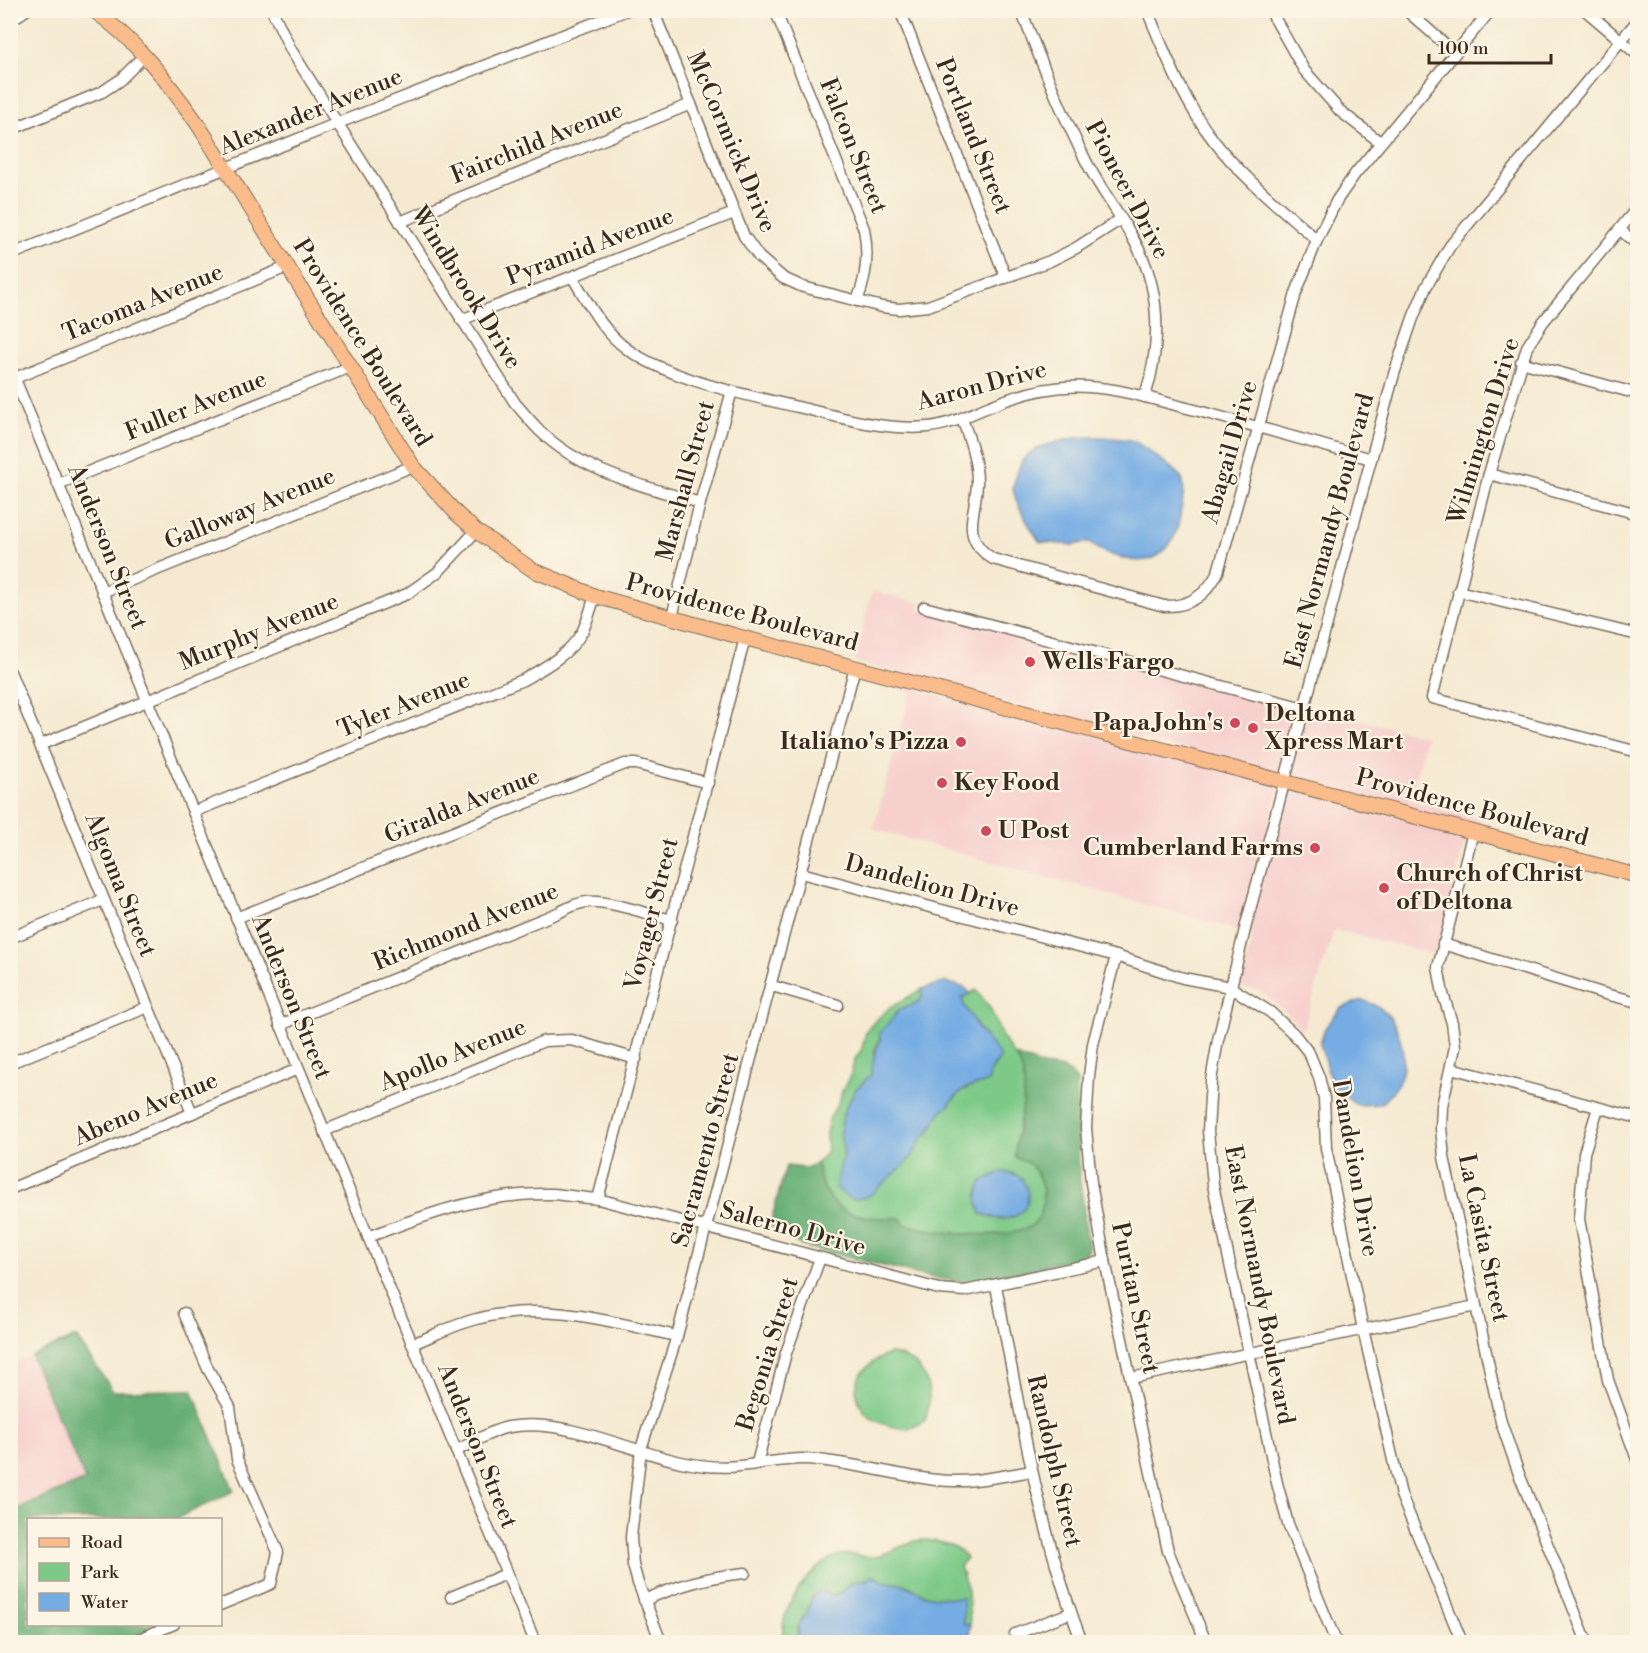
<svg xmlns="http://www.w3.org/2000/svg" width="1648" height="1653" font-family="'Libre Bodoni',serif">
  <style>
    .built { fill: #f7d0ce }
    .green { fill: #7dca88; stroke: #5c7a53; stroke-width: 1.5; fill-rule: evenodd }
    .forest { fill: #66ae74; stroke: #506c49; stroke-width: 1.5 }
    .water { fill: #75ace3; stroke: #586b80; stroke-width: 1.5 }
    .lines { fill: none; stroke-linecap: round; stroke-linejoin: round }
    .minor-casing { stroke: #7c6d5d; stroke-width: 13 }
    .major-casing { stroke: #7c6d5d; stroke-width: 16 }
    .minor { stroke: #fff; stroke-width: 10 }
    .major { stroke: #fabc8b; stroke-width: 14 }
    .poi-dot { fill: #d1495b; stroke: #fcf5e5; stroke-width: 2 }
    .labels { text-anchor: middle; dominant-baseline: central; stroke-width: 4.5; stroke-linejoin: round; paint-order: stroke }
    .street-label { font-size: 24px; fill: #3b2a1e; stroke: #fcf5e5 }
    .poi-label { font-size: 24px; font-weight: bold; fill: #3b2a1e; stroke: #fcf5e5; text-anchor: start }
  </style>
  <rect width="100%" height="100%" fill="#fcf5e5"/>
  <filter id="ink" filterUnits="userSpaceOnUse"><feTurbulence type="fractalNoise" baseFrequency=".0167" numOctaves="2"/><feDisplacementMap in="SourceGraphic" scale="12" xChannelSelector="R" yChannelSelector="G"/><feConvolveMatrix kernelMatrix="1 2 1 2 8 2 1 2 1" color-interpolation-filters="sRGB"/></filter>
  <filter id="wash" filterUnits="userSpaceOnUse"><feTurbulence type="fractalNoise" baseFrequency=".008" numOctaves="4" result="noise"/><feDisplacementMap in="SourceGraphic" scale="24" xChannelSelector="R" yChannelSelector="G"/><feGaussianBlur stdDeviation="1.35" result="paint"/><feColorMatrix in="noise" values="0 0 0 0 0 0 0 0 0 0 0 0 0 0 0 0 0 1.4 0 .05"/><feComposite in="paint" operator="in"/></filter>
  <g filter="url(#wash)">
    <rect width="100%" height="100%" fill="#f5ead1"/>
    <g class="built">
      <path d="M872,591l48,12 -2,7 380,101 -16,65 -428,-114z"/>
      <path d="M858,674l422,110 -40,147 -367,-102 38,-136z"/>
      <path d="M1309,707l117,29 -16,64 71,20 -3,9 -187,-51z"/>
      <path d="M1288,786l179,49 -31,120 -102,-25 -31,101 -20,-21 -25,-20 -19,-3 14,-52 -5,-1z"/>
      <path d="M31,1356l54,124 -74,32v-148z"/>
    </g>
    <g class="green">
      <path d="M922,989v9l-5,5 -10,3 -12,7 -2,7 -10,10 -8,19 -3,26 -16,14 -12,22 -4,23 4,18 -5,19 30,25 34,-30 18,-27 7,-6 14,-23 6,-4 12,-14 13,-6 17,-14 10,-14 -35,-49 -3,-11 14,-8 14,18 12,29 20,30 3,30 -7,31 -3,29c5,3 13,5 16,8 7,7 12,21 12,30 0,8 -1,21 -7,27 -21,22 -105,10 -132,2l-4,-6c-45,1 -76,-4 -83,-55l10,-11 -1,-19 4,-16 10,-17 2,-9 9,-17 4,-15 7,-10 4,-17 5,-7 17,-16zM999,1173h14l10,6 -31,38 -11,-3v-32z"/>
      <path d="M889,1354c26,2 42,22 40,48 -1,5 -1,13 -4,18 -4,4 -12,7 -17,9 -14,-2 -28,-4 -40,-13 -4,-3 -5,-8 -8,-12 -12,-24 8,-42 29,-50z"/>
      <path d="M919,1540c17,0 36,3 47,18l-6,9 8,24 2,33 -6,1 -5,-27c-12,1 -27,0 -38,-5 -6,-3 -12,-8 -18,-9 -10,-1 -21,-1 -28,-8 -8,4 -15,4 -23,7 -8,4 -11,11 -20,13l-12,-5 -12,14 -2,10 -5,4 -3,8v15h-14c-9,-29 27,-79 55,-87 12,-3 25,4 37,1 16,-3 28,-13 43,-16z"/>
    </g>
    <g class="forest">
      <path d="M1016,1056l27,10 22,3 12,11 2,92 10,78 -10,8 -107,25 -39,-5 -131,-32 -32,-21 16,-59 20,2 11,-5c7,52 38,56 83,55l4,6c27,8 111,20 132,-2 6,-6 7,-19 7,-27 0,-9 -5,-23 -11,-29 -4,-4 -12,-6 -17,-9 1,-33 19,-70 1,-101z"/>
      <path d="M76,1337l37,54 79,-1 42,101 -58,28 -148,1v104l136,1 -42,17h-111l-1,-130 75,-32 -54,-124z"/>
    </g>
    <g class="water">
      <path d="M1101,437c10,1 22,1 32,4 6,2 45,31 48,36 5,8 2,23 0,32 -4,35 -21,60 -59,49 -14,-4 -22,-7 -33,-16l-17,3 -32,-3c-8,-11 -26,-40 -27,-54 0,-4 3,-10 4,-14 2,-6 3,-12 8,-17 16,-15 54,-21 76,-20z"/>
      <path d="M946,982l19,6 5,5 -8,5c1,8 4,10 8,17 3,3 4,8 7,12 7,11 19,19 23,31l-10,13 -1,9 -9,5 -14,3 -11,9 -7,9 -6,4 -14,23 -7,6 -8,16 -10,11 -34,30 -11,3h-6l-8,-4 -7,-7 -1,-5 8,-31 -4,-18 4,-23 12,-22 15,-14 3,-19 6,-15v-8l20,-24 17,-6 5,-5v-9z"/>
      <path d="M1362,1000c7,3 16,5 21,10 19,17 27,55 13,77 -3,6 -11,12 -16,17l-22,1 -18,-13 -10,-12 -10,-37 5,-15 16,-20z"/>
      <path d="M1002,1172l16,3c18,17 11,42 -14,44 -8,1 -15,-4 -23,-5l-4,-15 4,-17z"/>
      <path d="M871,1575l8,5 17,4h7l22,11 11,2 27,1 1,26h6l-1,18h-171l1,-19 7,-8 6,-18 8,-6 12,5 10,-4 10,-10 16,-2z"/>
    </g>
  </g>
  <g filter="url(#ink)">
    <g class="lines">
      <defs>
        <g id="minor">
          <path d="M272,10l19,40 224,353c8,9 16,19 25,28 43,42 105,55 160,72"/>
          <path d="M653,10l91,226 15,21 24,21 20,9 79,20 17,2 29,-3 122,-45 26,-13 45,-29"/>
          <path d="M775,10l89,219c5,26 3,48 -7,72"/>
          <path d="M900,10l106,268"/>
          <path d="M1021,10c20,52 40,102 65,151 13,26 31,49 45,74 31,51 31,106 14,162"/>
          <path d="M1147,10c19,45 37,93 67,131 30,38 67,67 103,99"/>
          <path d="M1270,10l34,60 36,41 40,31"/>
          <path d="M1406,10l49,43"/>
          <path d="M1585,10l53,45"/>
          <path d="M10,12l7,4 9,-6"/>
          <path d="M10,130l92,-38 18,-12 25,-25"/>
          <path d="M1638,207l-95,115 -16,25 -38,127 -57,224 206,54"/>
          <path d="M400,222l291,-118"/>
          <path d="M1619,229l19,16"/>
          <path d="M10,255l328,-132 289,-113"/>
          <path d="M573,278c16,26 29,53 54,71 44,31 119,46 171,58 42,10 86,24 130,20 22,-2 40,-12 60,-20 33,-14 66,-23 101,-20 35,2 69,14 102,22 61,16 120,33 180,50"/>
          <path d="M461,320l273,-107"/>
          <path d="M1521,362l117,32"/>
          <path d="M10,367l525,1275"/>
          <path d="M15,378l272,-111"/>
          <path d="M962,419c8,21 15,41 15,64 -1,32 -18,55 16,76l171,47c25,1 43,-11 54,-34l78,-279 21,-53 20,-40 18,-26 136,-164"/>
          <path d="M1489,474l149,40"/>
          <path d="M58,484l292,-117"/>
          <path d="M1458,591l180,44"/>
          <path d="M102,592l311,-126"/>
          <path d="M924,607l380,101"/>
          <path d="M672,617l28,-114 32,-112"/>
          <path d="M10,672l182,441"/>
          <path d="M40,745l367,-151 31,-22 38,-41"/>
          <path d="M193,812l330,-132c21,-12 47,-26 59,-48 6,-11 9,-25 13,-36"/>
          <path d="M1473,832l-35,135 5,27 9,29 3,24 -13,59 -1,22 3,29 57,265 18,52 68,168"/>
          <path d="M801,873l315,83 67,22 47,9 40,25 24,22 15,19 10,24 5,21 2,50 37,181 38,166 61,147"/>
          <path d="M236,918l389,-154h11l72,19"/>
          <path d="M10,938l93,-38"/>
          <path d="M1443,944l162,50 33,8"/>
          <path d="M1116,956l-23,88 -4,32 -3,52 5,55 14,78 63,290 38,91"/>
          <path d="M772,986l66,19"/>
          <path d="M280,1025l280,-113c9,-5 17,-9 27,-10 22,-2 63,13 85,18"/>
          <path d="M10,1063l138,-56"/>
          <path d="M1451,1068l187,50"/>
          <path d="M1598,1108l-14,45 -5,66 29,161 30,82"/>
          <path d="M324,1131l220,-90 28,-1 64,19"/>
          <path d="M10,1189l288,-120"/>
          <path d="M598,1199l147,-561"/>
          <path d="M368,1237c59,-23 120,-45 184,-43 16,1 31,4 46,5l341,90 26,2 140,-30"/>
          <path d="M996,1286c23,119 42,242 86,356"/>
          <path d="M184,1313l24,56 22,38 7,52 41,93 -7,32 -51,21"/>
          <path d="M412,1344c21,-8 43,-20 65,-25 68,-18 134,3 200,17"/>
          <path d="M1131,1378l345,-72"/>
          <path d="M456,1451c16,-8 36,-21 53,-24 54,-10 120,24 172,35 19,4 40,6 59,4 23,-2 44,-8 67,-7 44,3 87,16 130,21 31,4 64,-4 95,-9"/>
          <path d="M757,1463l29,-110 34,-95"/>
          <path d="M451,1597l55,-23"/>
          <path d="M644,1600c37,-15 61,-23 101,-27"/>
          <path d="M1015,1634l55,-21"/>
          <path d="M132,1642l42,-18"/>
          <path d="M661,1642l-23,-59 -5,-18 -2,-28 10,-88 36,-113 178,-669"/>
          <path d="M1336,1642l-48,-118 -11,-41 -64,-298 -5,-54 3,-50 7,-41 29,-119 147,-547 19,-56 13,-31 24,-41 188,-226"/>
        </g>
        <path id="major" d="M93,10c43,30 74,71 104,113l216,343 44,48 19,17 57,39 62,26 142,40 901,240"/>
      </defs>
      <use href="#minor" class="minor-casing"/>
      <use href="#major" class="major-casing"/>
      <use href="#minor" class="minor"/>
      <use href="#major" class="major"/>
    </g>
  </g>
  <g class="poi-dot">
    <circle cx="1030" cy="662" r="6"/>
    <circle cx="1235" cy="723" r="6"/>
    <circle cx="1253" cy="728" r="6"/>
    <circle cx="961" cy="742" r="6"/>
    <circle cx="942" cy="783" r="6"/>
    <circle cx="986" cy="831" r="6"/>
    <circle cx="1315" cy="848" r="6"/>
    <circle cx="1384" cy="888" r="6"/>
  </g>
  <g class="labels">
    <g class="street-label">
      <text transform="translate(311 112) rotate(-22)">Alexander Avenue</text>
      <text transform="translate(973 136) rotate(68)">Portland Street</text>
      <text transform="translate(731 142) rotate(67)">McCormick Drive</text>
      <text transform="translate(537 143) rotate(-22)">Fairchild Avenue</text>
      <text transform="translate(853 146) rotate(68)">Falcon Street</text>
      <text transform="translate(1127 190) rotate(62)">Pioneer Drive</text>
      <text transform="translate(590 247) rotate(-21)">Pyramid Avenue</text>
      <text transform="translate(466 288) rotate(58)">Windbrook Drive</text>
      <text transform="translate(143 303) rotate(-22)">Tacoma Avenue</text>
      <text transform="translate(362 343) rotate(58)">Providence Boulevard</text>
      <text transform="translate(982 386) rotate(-15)">Aaron Drive</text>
      <text transform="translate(196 406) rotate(-22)">Fuller Avenue</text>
      <text transform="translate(1484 431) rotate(-73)">Wilmington Drive</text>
      <text transform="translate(1230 452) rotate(-74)">Abagail Drive</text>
      <text transform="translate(686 481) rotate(-75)">Marshall Street</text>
      <text transform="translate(250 509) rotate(-22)">Galloway Avenue</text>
      <text transform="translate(1330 531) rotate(-75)">East Normandy Boulevard</text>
      <text transform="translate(107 547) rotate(68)">Anderson Street</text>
      <text transform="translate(742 613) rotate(15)">Providence Boulevard</text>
      <text transform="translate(259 632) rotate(-22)">Murphy Avenue</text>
      <text transform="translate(404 705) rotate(-22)">Tyler Avenue</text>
      <text transform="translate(462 806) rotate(-22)">Giralda Avenue</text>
      <text transform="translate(1472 808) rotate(15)">Providence Boulevard</text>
      <text transform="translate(120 885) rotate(68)">Algoma Street</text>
      <text transform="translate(932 886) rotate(15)">Dandelion Drive</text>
      <text transform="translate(652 914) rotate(-76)">Voyager Street</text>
      <text transform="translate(466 927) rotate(-22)">Richmond Avenue</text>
      <text transform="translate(291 997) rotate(68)">Anderson Street</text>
      <text transform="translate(453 1055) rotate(-22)">Apollo Avenue</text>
      <text transform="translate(146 1109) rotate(-23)">Abeno Avenue</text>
      <text transform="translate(706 1150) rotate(-75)">Sacramento Street</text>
      <text transform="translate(1355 1168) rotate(80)">Dandelion Drive</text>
      <text transform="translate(793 1229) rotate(15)">Salerno Drive</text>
      <text transform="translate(1483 1238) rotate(78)">La Casita Street</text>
      <text transform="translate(1259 1285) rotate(79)">East Normandy Boulevard</text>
      <text transform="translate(1135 1298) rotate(78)">Puritan Street</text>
      <text transform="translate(768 1354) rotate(-73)">Begonia Street</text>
      <text transform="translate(477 1446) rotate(68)">Anderson Street</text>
      <text transform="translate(1054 1461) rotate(77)">Randolph Street</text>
    </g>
    <g class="poi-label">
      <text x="1042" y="662">Wells Fargo</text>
      <text x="1265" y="714">Deltona<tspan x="1265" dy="28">Xpress Mart</tspan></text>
      <text x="1223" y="723" text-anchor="end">Papa John's</text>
      <text x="949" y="742" text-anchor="end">Italiano's Pizza</text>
      <text x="954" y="783">Key Food</text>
      <text x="998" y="831">U Post</text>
      <text x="1303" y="848" text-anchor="end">Cumberland Farms</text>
      <text x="1396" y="874">Church of Christ<tspan x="1396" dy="28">of Deltona</tspan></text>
    </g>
  </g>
  <rect width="1648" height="1653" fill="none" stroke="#fcf5e5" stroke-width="36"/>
  <rect x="27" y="1518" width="195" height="108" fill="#fcf5e5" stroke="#afa495" stroke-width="1.5"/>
  <rect x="39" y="1538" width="30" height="9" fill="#fabc8b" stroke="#afa495" stroke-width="1.5"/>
  <text x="81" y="1548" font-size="18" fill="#3b2a1e">Road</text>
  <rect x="39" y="1563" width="30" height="18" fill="#7dca88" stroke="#afa495" stroke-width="1.5"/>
  <text x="81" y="1578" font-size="18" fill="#3b2a1e">Park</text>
  <rect x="39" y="1593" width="30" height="18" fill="#75ace3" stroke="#afa495" stroke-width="1.5"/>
  <text x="81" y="1608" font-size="18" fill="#3b2a1e">Water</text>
  <path d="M1429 54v9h122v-9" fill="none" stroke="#3b2a1e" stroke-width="3"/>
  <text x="1438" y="54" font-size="18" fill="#3b2a1e" stroke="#fcf5e5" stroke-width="4.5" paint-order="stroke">100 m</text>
</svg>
